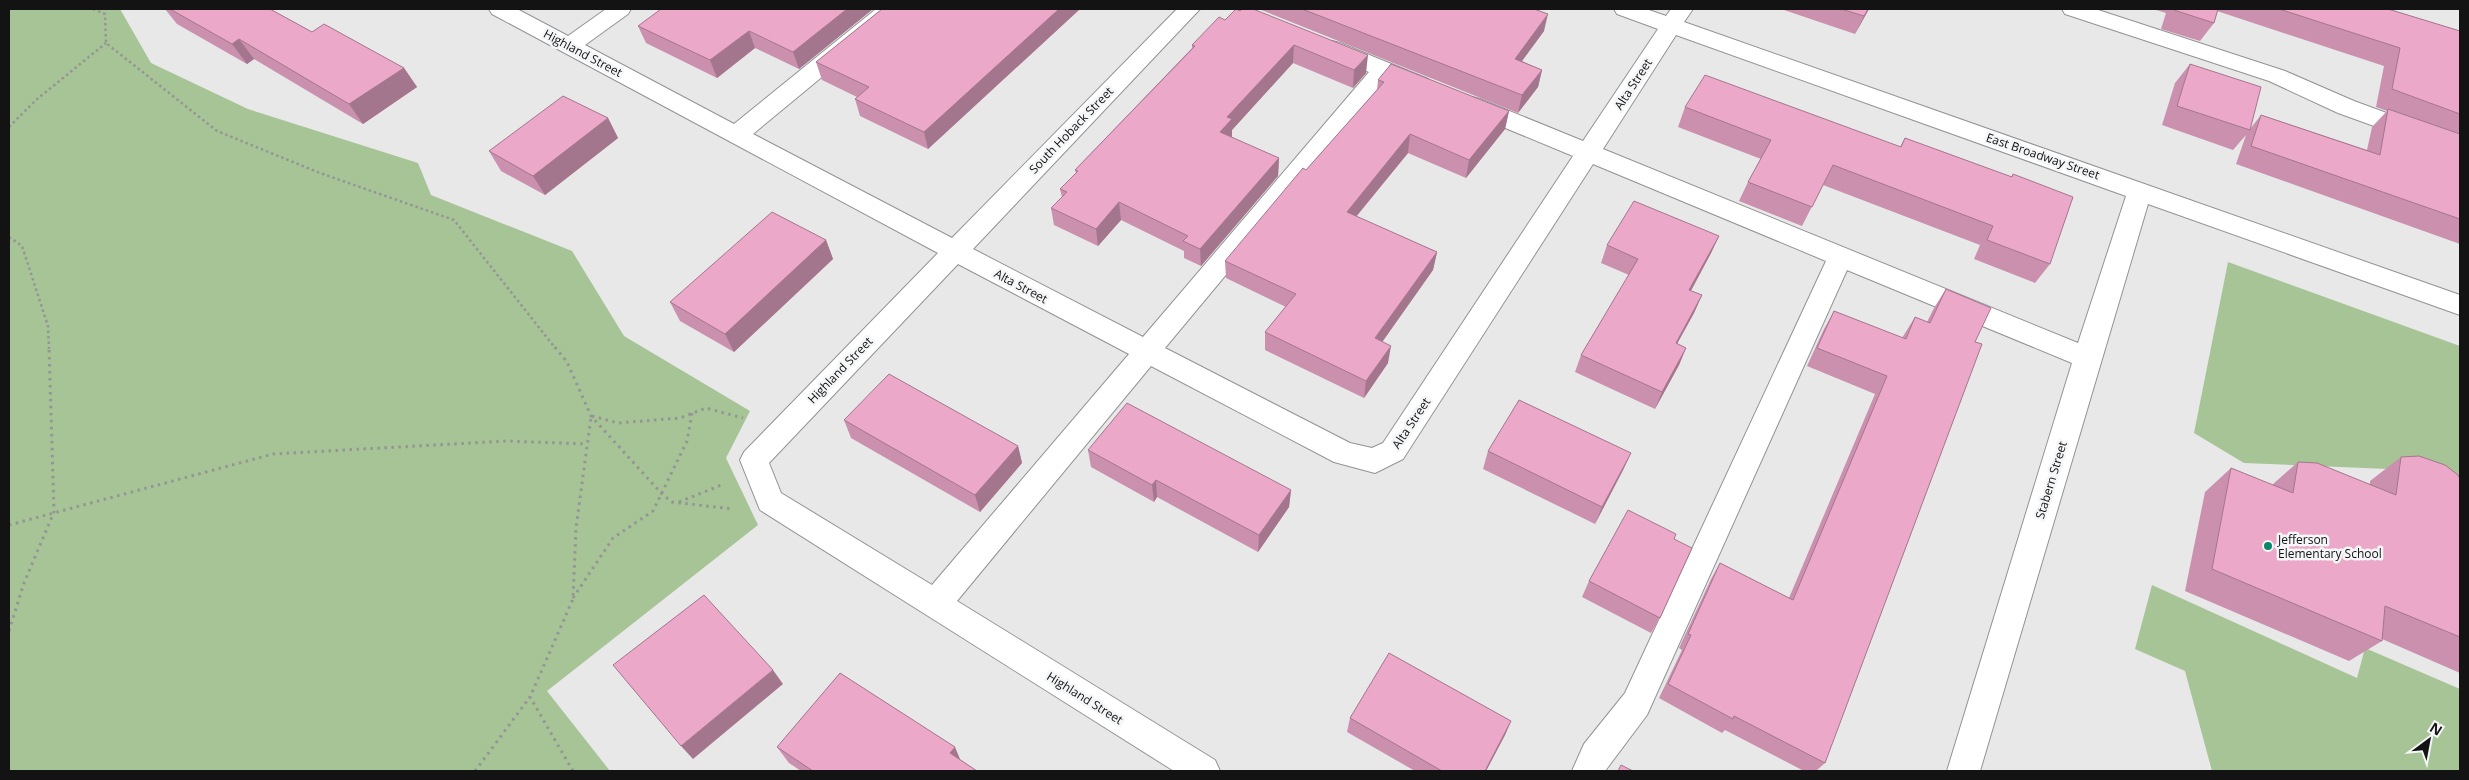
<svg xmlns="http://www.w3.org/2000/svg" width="2469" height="780" font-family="'Open Sans',sans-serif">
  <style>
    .green { fill: #a6c496 }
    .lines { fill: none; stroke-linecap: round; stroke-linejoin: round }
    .minor-casing { stroke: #939395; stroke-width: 2 }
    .path-far1 { stroke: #959596; stroke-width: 2.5; stroke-dasharray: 2.5 3; stroke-linecap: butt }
    .path { stroke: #959596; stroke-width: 3; stroke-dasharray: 2.5 4.5; stroke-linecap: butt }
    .minor { fill: #fff; fill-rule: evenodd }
    .wall { fill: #ca90ad }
    .shaded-wall { fill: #a4768d }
    .building { fill: #eba8c9; stroke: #a4768d }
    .poi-dot { fill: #07886b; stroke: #f5f6f7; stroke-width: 2 }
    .labels { text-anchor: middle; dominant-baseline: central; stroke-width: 5; stroke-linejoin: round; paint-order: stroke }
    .street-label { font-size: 12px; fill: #131314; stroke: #f5f6f7 }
    .poi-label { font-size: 12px; fill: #131314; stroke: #f5f6f7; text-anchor: start }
  </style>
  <rect width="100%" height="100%" fill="#e8e8e9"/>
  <g class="green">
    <path d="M9,9h111l31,54 97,46 170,54 13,32 141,56 52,85 126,75 -24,47 32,67 -211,166 63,80h-601z"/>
    <path d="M2228,262l232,84v149l-48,-25 -168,-7 -50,-30z"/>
    <path d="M2152,585l205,93 8,-30 95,41v82h-248l-27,-100 -50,-22z"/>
  </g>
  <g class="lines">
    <defs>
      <g id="minor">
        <path d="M489,9h28l51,27 38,-27h25l-3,5 -43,31 149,79 142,-115h25l-3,5 -145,120 199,104 225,-229h23l-227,240 170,88 226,-265 -45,-19 -3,-5 3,-5 8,-2 8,2 88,36 3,5 -3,5 -8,3 -32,-12 -223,268 185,95 22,5 11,-5 190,-287 -109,-45 -4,-6 4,-6 8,-2 8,2 103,42 75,-112 -41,-15 -3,-5h32l20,7 5,-7h22l-9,13 776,273v20l-312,-111 -168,567h-33l125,-408 -225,-93 -200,445 -42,56h-33l12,-27 41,-51 201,-432 -233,-97 -190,295 -28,14 -41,-11 -183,-96 -194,235 258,159 5,11h-46l-414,-261 -20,-50 4,-8 194,-199 -446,-239zM1676,35l450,161 -48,147 -475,-194zM958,264l171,90 -197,231 -151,-92 -12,-30z"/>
        <path d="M2062,9h33l190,62 69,30 106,39v17l-122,-44 -69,-32 -204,-67z"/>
      </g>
    </defs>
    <use href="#minor" class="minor-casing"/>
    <g class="path-far1">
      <path d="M93,9l12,5 1,29 111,88 103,42 134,47 102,129"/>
      <path d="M9,127l27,-27 70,-57"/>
      <path d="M9,237l13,9 26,80 1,23"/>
    </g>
    <g class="path">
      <path d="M555,347l12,15 24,54 71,78 10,8 61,7"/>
      <path d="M592,416l26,7 62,-5 26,-10 37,10"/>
      <path d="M679,502l45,-18"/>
      <path d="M9,525l264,-71 234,-13 80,3"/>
      <path d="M573,598l40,-60 40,-27 34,-70 5,-28"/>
      <path d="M9,631l15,-48 30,-71 -5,-165"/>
      <path d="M475,771l55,-74"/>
      <path d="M573,771l-43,-74 43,-98 3,-71 15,-111"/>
    </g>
    <use href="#minor" class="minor"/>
  </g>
  <g class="wall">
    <path d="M165,9h105l42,23 92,36 13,19 -54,37 -109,-65 -7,5 -70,-40z"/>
    <path d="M873,9l-74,60 -44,-21 -38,30 -71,-35 -8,-17z"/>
    <path d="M882,9h198l-152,140 -68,-33 -5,-17 2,-2 -35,-17 -6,-18z"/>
    <path d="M1236,9l130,64 -13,15 -60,-25 -61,67 -1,8 48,20 -1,18 -77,90 -17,-8v-7l-63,-31 -23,26 -44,-21 -3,-17 11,-11 -2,-8 16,-16 -1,-3 117,-122v-3l33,-25z"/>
    <path d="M1259,9h275l10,22 -22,30 20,9 -4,17 -20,26z"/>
    <path d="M1781,9h88l-14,25z"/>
    <path d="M2153,9h235l72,22v213l-224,-80 10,-29 -13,15 -71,-25 13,-42 15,-19 60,65 11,-14 106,35 5,-23 15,-16 -11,-4 8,-41 -167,-55 -3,12 -14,18 -39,-12 5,-16z"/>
    <path d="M1378,80l131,31 -4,18 -39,49 -58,-25 -52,64 81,35 -4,18 -51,72 6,21 -24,35 -99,-48v-18l21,-25 -60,-29 -1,-17 152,-171z"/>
    <path d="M1685,107l215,40 5,-9 106,39 2,-3 37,90 -15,19 -61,-24 6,-14 -157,-60 -21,41 -63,-25 9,-19 13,-23 -83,-32z"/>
    <path d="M608,118l10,20 -73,57 -44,-24 -12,-20z"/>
    <path d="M1719,236l-8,17 -20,38 11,4 -8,18 -17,31 9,4 -7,17 -24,44 -80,-37 6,-17 48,-80 -28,-12 6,-18z"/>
    <path d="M826,240l7,19 -99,93 -54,-31 -10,-19z"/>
    <path d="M1946,289l29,53 -150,421 -9,8h-12l-79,-41 -3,3 -63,-35 23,-48 -3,-2 32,-69 9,-16 69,35 86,-204 -68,-28 17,-37 10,-18 68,27 13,-21 12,5 7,-14z"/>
    <path d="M844,420l174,26 4,17 -42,49 -129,-74z"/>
    <path d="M1088,450l203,40 -2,17 -31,45 -101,-55 -3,5 -63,-35z"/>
    <path d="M1488,451l143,2 -8,17 -28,54 -112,-55z"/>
    <path d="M2401,457l59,22v194l-78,-34v2l-33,20 -164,-70 20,-99 26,-24 41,17 26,-23 72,22v-3z"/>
    <path d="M1674,539l-14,79 -9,15 -69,-36 7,-16z"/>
    <path d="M1350,718l161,3 -6,14 -19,36h-71l-68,-39z"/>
    <path d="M777,747l184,13 16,11h-176l-12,-8z"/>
  </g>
  <g class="shaded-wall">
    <path d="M847,9h26l-74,60 -6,-17z"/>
    <path d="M1059,9h21l-152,140 -4,-17z"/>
    <path d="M1868,9h1l-14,25 9,-18z"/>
    <path d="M1548,14l-4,17 -33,45 4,-17z"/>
    <path d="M749,31l6,17 -38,30 -7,-18z"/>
    <path d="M239,39l15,20 -7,5 -15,-20z"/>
    <path d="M1294,45l-1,18 -61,67v7l-12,-5 7,-15z"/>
    <path d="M1368,55l-2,18 -13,15 1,-18z"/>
    <path d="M404,68l13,19 -54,37 -14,-20z"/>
    <path d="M1542,70l-4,17 -20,26 4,-18z"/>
    <path d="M1509,111l-4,18 -39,49 3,-18z"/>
    <path d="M608,118l10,20 -73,57 -12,-19z"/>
    <path d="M1410,134l-2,19 -63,77 2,-18z"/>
    <path d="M1279,158l-1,18 -77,90 -1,-17z"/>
    <path d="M1119,202l2,18 -23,26 -2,-17z"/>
    <path d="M1719,236l-8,17 -29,54 7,-17z"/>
    <path d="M826,240l7,19 -99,93 -9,-18z"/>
    <path d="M1437,252l-4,18 -60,85 2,-17z"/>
    <path d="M1702,295l-8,18 -26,47 8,-17z"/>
    <path d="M1391,346l-3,17 -24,35 2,-17z"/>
    <path d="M1686,348l-7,17 -24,44 7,-17z"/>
    <path d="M1018,446l4,17 -42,49 -5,-17z"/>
    <path d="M1631,453l-8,17 -28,54 7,-17z"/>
    <path d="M1156,480l1,17 -3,5 -2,-17z"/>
    <path d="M1291,490l-2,17 -31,45 1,-17z"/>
    <path d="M773,670l10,14 -90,75 -12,-13z"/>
    <path d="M1511,721l-6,14 -19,36h-1z"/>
    <path d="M955,747l7,17 -12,-11z"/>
  </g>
  <g class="building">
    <path d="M170,9h100l42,23 12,-8 80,44 -55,36 -110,-65 -7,5z"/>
    <path d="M661,9h186l-54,43 -44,-21 -39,29 -72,-34z"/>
    <path d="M882,9h177l-135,123 -69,-33 14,-12 -53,-25z"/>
    <path d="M1236,9l4,2 2,-2h11l115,46 -14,15 -60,-25 -67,72 5,2 -12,13 59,26 -79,91 -17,-8 5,-5 -69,-34 -23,27 -45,-21 16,-16 -7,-3 18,-18 -3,-1 120,-124 -3,-1 27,-28 6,3z"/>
    <path d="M1302,9h232l14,5 -33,45 27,11 -20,25z"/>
    <path d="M1841,9h27l-4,7z"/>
    <path d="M2174,9h44l-4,14 -40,-13z"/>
    <path d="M2279,9h109l72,22v83l-68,-25 8,-41z"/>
    <path d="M1391,64l118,47 -40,49 -59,-26 -63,78 90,40 -62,86 16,8 -25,35 -101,-49 31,-38 -71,-33 78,-93 3,2 78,-88 -6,-2z"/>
    <path d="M2190,64l71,23 -11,43 -73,-24z"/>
    <path d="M1705,75l196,72 4,-9 107,39 1,-3 60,23 -23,67 -63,-24 6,-14 -160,-61 -21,42 -64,-25 23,-42 -86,-33z"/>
    <path d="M563,96l45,22 -75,58 -44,-25z"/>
    <path d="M2388,109l72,25v85l-209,-73 10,-31 119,40z"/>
    <path d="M1634,201l85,35 -30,54 13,5 -26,48 10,5 -24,44 -81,-37 57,-96 -31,-14z"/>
    <path d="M772,212l54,28 -101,94 -55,-32z"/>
    <path d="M1946,289l45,19 -16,34 7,2 -157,419 -91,-47 -1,3 -65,-35 23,-49 -3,-1 32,-71 73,37 94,-224 -70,-28 17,-37 72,28 9,-22 15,6z"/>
    <path d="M889,374l129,72 -43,49 -131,-75z"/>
    <path d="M1519,400l112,53 -29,54 -114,-56z"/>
    <path d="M1127,403l164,87 -32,45 -103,-55 -4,5 -64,-35z"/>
    <path d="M2419,456l26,9 13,10 2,4v158l-75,-31 -3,35 -170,-72 19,-101 62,25 5,-31 19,1 79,32 5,-38z"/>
    <path d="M1628,510l48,24 -2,5 18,9 -32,70 -71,-37z"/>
    <path d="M704,595l69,75 -92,76 -68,-81z"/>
    <path d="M1389,653l122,68 -26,50h-43l-92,-53z"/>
    <path d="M840,673l115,74 -5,6 27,18h-164l-36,-24z"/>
    <path d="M1621,765l12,6h-15z"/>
  </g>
  <circle class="poi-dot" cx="2268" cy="546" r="5"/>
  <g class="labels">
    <g class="street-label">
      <text transform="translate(583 53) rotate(28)">Highland Street</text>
      <text transform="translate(1633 84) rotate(-57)">Alta Street</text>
      <text transform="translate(1071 130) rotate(-46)">South Hoback Street</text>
      <text transform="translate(2043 156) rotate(19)">East Broadway Street</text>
      <text transform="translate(1021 286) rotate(28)">Alta Street</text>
      <text transform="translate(840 370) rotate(-46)">Highland Street</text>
      <text transform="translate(1411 423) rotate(-56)">Alta Street</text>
      <text transform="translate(2051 480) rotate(-73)">Stabern Street</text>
      <text transform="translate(1085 698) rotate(32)">Highland Street</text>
    </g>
    <g class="poi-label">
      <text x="2278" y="539">Jefferson<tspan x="2278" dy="14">Elementary School</tspan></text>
    </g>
  </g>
  <rect width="2469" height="780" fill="none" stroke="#131314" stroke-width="20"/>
  <g transform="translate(2429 740) rotate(32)" stroke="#f5f6f7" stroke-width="4" paint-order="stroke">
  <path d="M0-4L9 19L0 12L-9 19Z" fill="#131314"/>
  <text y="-8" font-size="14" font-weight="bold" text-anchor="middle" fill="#131314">N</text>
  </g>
</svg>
